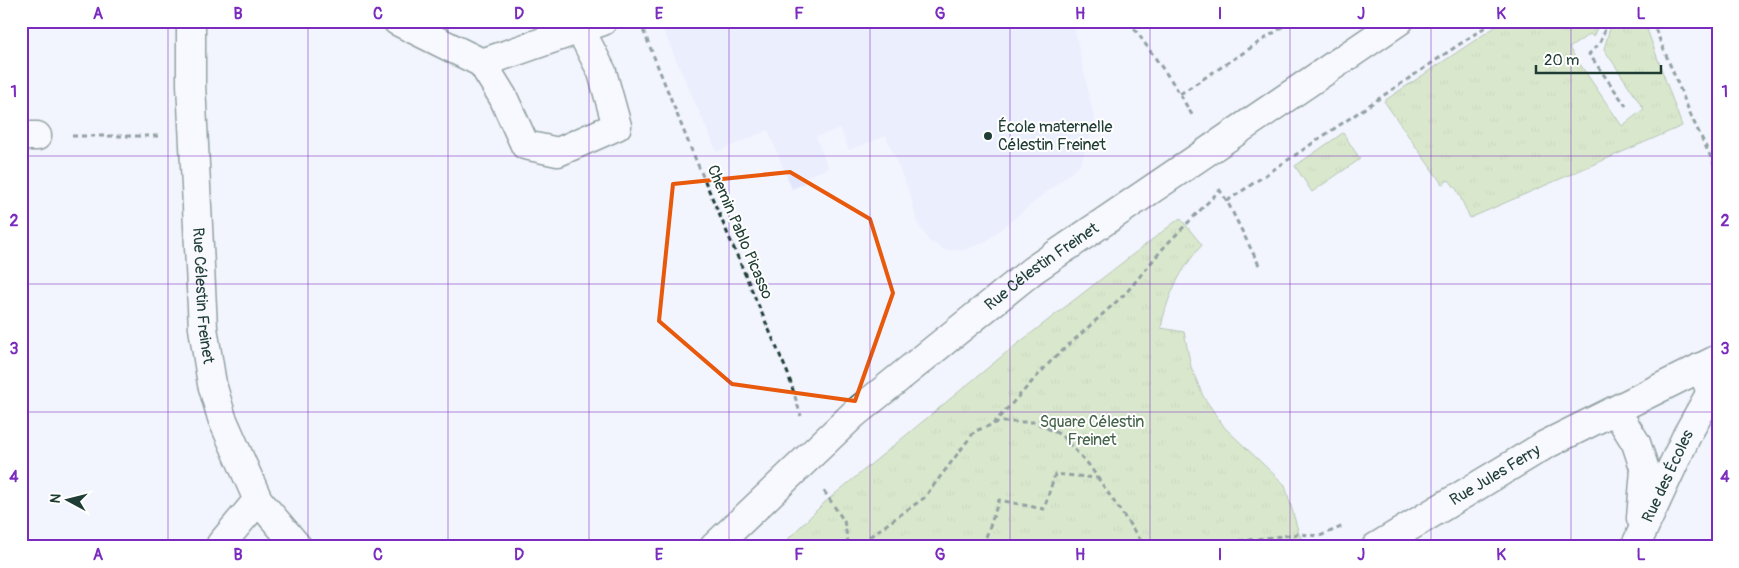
<svg xmlns="http://www.w3.org/2000/svg" width="1739" height="568" font-family="Pangolin,sans-serif">
  <style>
    .built { fill: #e2e6fc }
    .grass { fill: url(#grass-tufts); stroke: #6d8b62 }
    .lines { fill: none; stroke-linecap: round; stroke-linejoin: round }
    .street-casing { stroke: #1f3d34; stroke-width: 31 }
    .path { stroke: #1f3d34; stroke-width: 3; stroke-dasharray: 5 4; stroke-linecap: butt }
    .street { stroke: #fff; stroke-width: 28 }
    .marked { fill: none; stroke: #e8590c; stroke-width: 4; stroke-linejoin: round }
    .grid { fill: none; stroke: #7b2cbf; stroke-width: 1; stroke-opacity: 0.55 }
    .poi-dot { fill: #1f3d34; stroke: #fff; stroke-width: 2 }
    .labels { text-anchor: middle; dominant-baseline: central; stroke-width: 4; stroke-linejoin: round; paint-order: stroke }
    .poi-label { font-size: 16px; fill: #1f3d34; stroke: #fff; text-anchor: start }
    .street-label { font-size: 16px; fill: #1f3d34; stroke: #fff }
    .park-label { font-size: 16px; fill: #46644b; stroke: #fff }
    .neatline { fill: none; stroke: #7b2cbf; stroke-width: 2 }
    .grid-label { font-size: 16px; text-anchor: middle; font-weight: bold; fill: #7b2cbf }
  </style>
  <defs>
    <pattern id="grass-tufts" width="24" height="20" patternUnits="userSpaceOnUse" patternTransform="scale(1.25)"><rect width="24" height="20" fill="#bbd991"/><path d="M3 7l-1-3M5 7V3M7 7l1-3M15 17l-1-3M17 17v-4M19 17l1-3" fill="none" stroke="#a0bb7e"/></pattern>
  </defs>
  <rect width="100%" height="100%" fill="#f2f4fe"/>
  <filter id="ink" filterUnits="userSpaceOnUse"><feTurbulence type="fractalNoise" baseFrequency=".02" numOctaves="2"/><feDisplacementMap in="SourceGraphic" scale="10" xChannelSelector="R" yChannelSelector="G"/><feConvolveMatrix kernelMatrix="1 2 1 2 8 2 1 2 1" color-interpolation-filters="sRGB"/></filter>
  <g filter="url(#ink)">
    <path class="built" d="M664,21h409l22,102 -15,42 -95,77 -21,8h-19l-16,-9 -12,-19 -7,-28 -24,-58 -37,14 -9,-22 -24,9 12,31 -25,10 2,5 -13,6 -24,-59 -51,22 -54,-122z"/>
    <g class="grass">
      <path d="M1504,21h96l-7,16 -3,-3 -21,14 53,78 22,-17 -40,-60 8,-28h32l38,105 -212,92 -13,-28 -8,-10 -7,4 -58,-83z"/>
      <path d="M1343,133l17,26 -48,33 -17,-26z"/>
      <path d="M1180,218l22,27c-22,25 -35,51 -41,83l23,4 7,35 12,29 22,32 60,57 14,49 7,13h-526l44,-44 183,-151z"/>
    </g>
    <g class="lines">
      <defs>
        <g id="street">
          <path id="s1" d="M191,21v63l12,244 9,56 10,34 36,82 40,47"/>
          <path d="M397,21l85,42 121,-42"/>
          <path d="M482,63l21,34 22,48 33,7 59,-26 -15,-54 -22,-43"/>
          <path d="M21,136h16"/>
          <path d="M1616,411l20,32 9,27 -4,48"/>
          <path d="M221,547v-3l37,-44"/>
          <path id="s2" d="M714,547l140,-133 179,-144 366,-249"/>
          <path id="s3" d="M1376,547l169,-102 173,-86"/>
          <path id="s4" d="M1635,547l52,-112 24,-43 -10,-25"/>
        </g>
      </defs>
      <use href="#street" class="street-casing"/>
      <g class="path">
        <path d="M1129,21l44,62 21,35"/>
        <path d="M1608,21l-8,22 -11,11 37,52"/>
        <path d="M1652,21l40,97 26,54"/>
        <path d="M640,22l49,122 99,230 13,42"/>
        <path d="M1180,94l112,-73"/>
        <path d="M72,136h86"/>
        <path d="M1219,189l8,12 32,64"/>
        <path d="M1227,201l267,-180"/>
        <path d="M993,424l59,-64 74,-67 39,-47 54,-55"/>
        <path d="M824,491l20,30 5,26"/>
        <path d="M855,547l69,-49 51,-67 24,-9h36l26,13 28,30 52,76 41,6"/>
        <path d="M972,547l13,-7 14,-40 45,9 11,-35 42,4"/>
        <path d="M1186,547l113,-13 21,2 23,-10"/>
      </g>
      <use href="#street" class="street"/>
    </g>
  </g>
  <path d="M0 0H1739V568H0ZM790,172l80,47 23,74 -38,108 -123,-17 -73,-63 14,-137z" fill="#f2f4fe" fill-opacity=".55" fill-rule="evenodd"/>
  <path class="marked" d="M790,172l80,47 23,74 -38,108 -123,-17 -73,-63 14,-137z"/>
  <path class="grid" d="M168,21v526M308,21v526M448,21v526M589,21v526M729,21v526M870,21v526M1010,21v526M1150,21v526M1290,21v526M1431,21v526M1571,21v526M21,156h1697M21,284h1697M21,412h1697"/>
  <circle class="poi-dot" cx="988" cy="136" r="5"/>
  <g class="labels">
    <g class="poi-label">
      <text x="998" y="127">École maternelle<tspan x="998" dy="18">Célestin Freinet</tspan></text>
    </g>
    <g class="street-label">
      <text transform="translate(740 232) rotate(67)">Chemin Pablo Picasso</text>
      <text stroke="none"><textPath href="#s2" startOffset="432">Rue Célestin Freinet</textPath></text>
      <text stroke="none"><textPath href="#s1" startOffset="275">Rue Célestin Freinet</textPath></text>
      <text stroke="none"><textPath href="#s3" startOffset="139">Rue Jules Ferry</textPath></text>
      <text stroke="none"><textPath href="#s4" startOffset="78">Rue des Écoles</textPath></text>
    </g>
    <g class="park-label">
      <text x="1092" y="422">Square Célestin<tspan x="1092" dy="18">Freinet</tspan></text>
    </g>
  </g>
  <rect width="1739" height="568" fill="none" stroke="#fff" stroke-width="55"/>
  <g transform="translate(68 500) rotate(277)" stroke="#ffffff" stroke-width="4" paint-order="stroke">
  <path d="M0-4L9 19L0 12L-9 19Z" fill="#1f3d34"/>
  <text y="-8" font-size="14" font-weight="bold" text-anchor="middle" fill="#1f3d34">N</text>
  </g>
  <path d="M1536 65v8h125v-8" fill="none" stroke="#1f3d34" stroke-width="2.5"/>
  <text x="1544" y="65" font-size="15" fill="#1f3d34" stroke="#ffffff" stroke-width="4" paint-order="stroke">20 m</text>
  <rect x="28" y="28" width="1684" height="512" class="neatline"/>
  <g class="grid-label">
    <text x="98" y="19">A</text>
    <text x="238" y="19">B</text>
    <text x="378" y="19">C</text>
    <text x="519" y="19">D</text>
    <text x="659" y="19">E</text>
    <text x="799" y="19">F</text>
    <text x="940" y="19">G</text>
    <text x="1080" y="19">H</text>
    <text x="1220" y="19">I</text>
    <text x="1361" y="19">J</text>
    <text x="1501" y="19">K</text>
    <text x="1641" y="19">L</text>
    <text x="14" y="97">1</text>
    <text x="1725" y="97">1</text>
    <text x="14" y="226">2</text>
    <text x="1725" y="226">2</text>
    <text x="14" y="354">3</text>
    <text x="1725" y="354">3</text>
    <text x="14" y="482">4</text>
    <text x="1725" y="482">4</text>
    <text x="98" y="560">A</text>
    <text x="238" y="560">B</text>
    <text x="378" y="560">C</text>
    <text x="519" y="560">D</text>
    <text x="659" y="560">E</text>
    <text x="799" y="560">F</text>
    <text x="940" y="560">G</text>
    <text x="1080" y="560">H</text>
    <text x="1220" y="560">I</text>
    <text x="1361" y="560">J</text>
    <text x="1501" y="560">K</text>
    <text x="1641" y="560">L</text>
  </g>
</svg>
